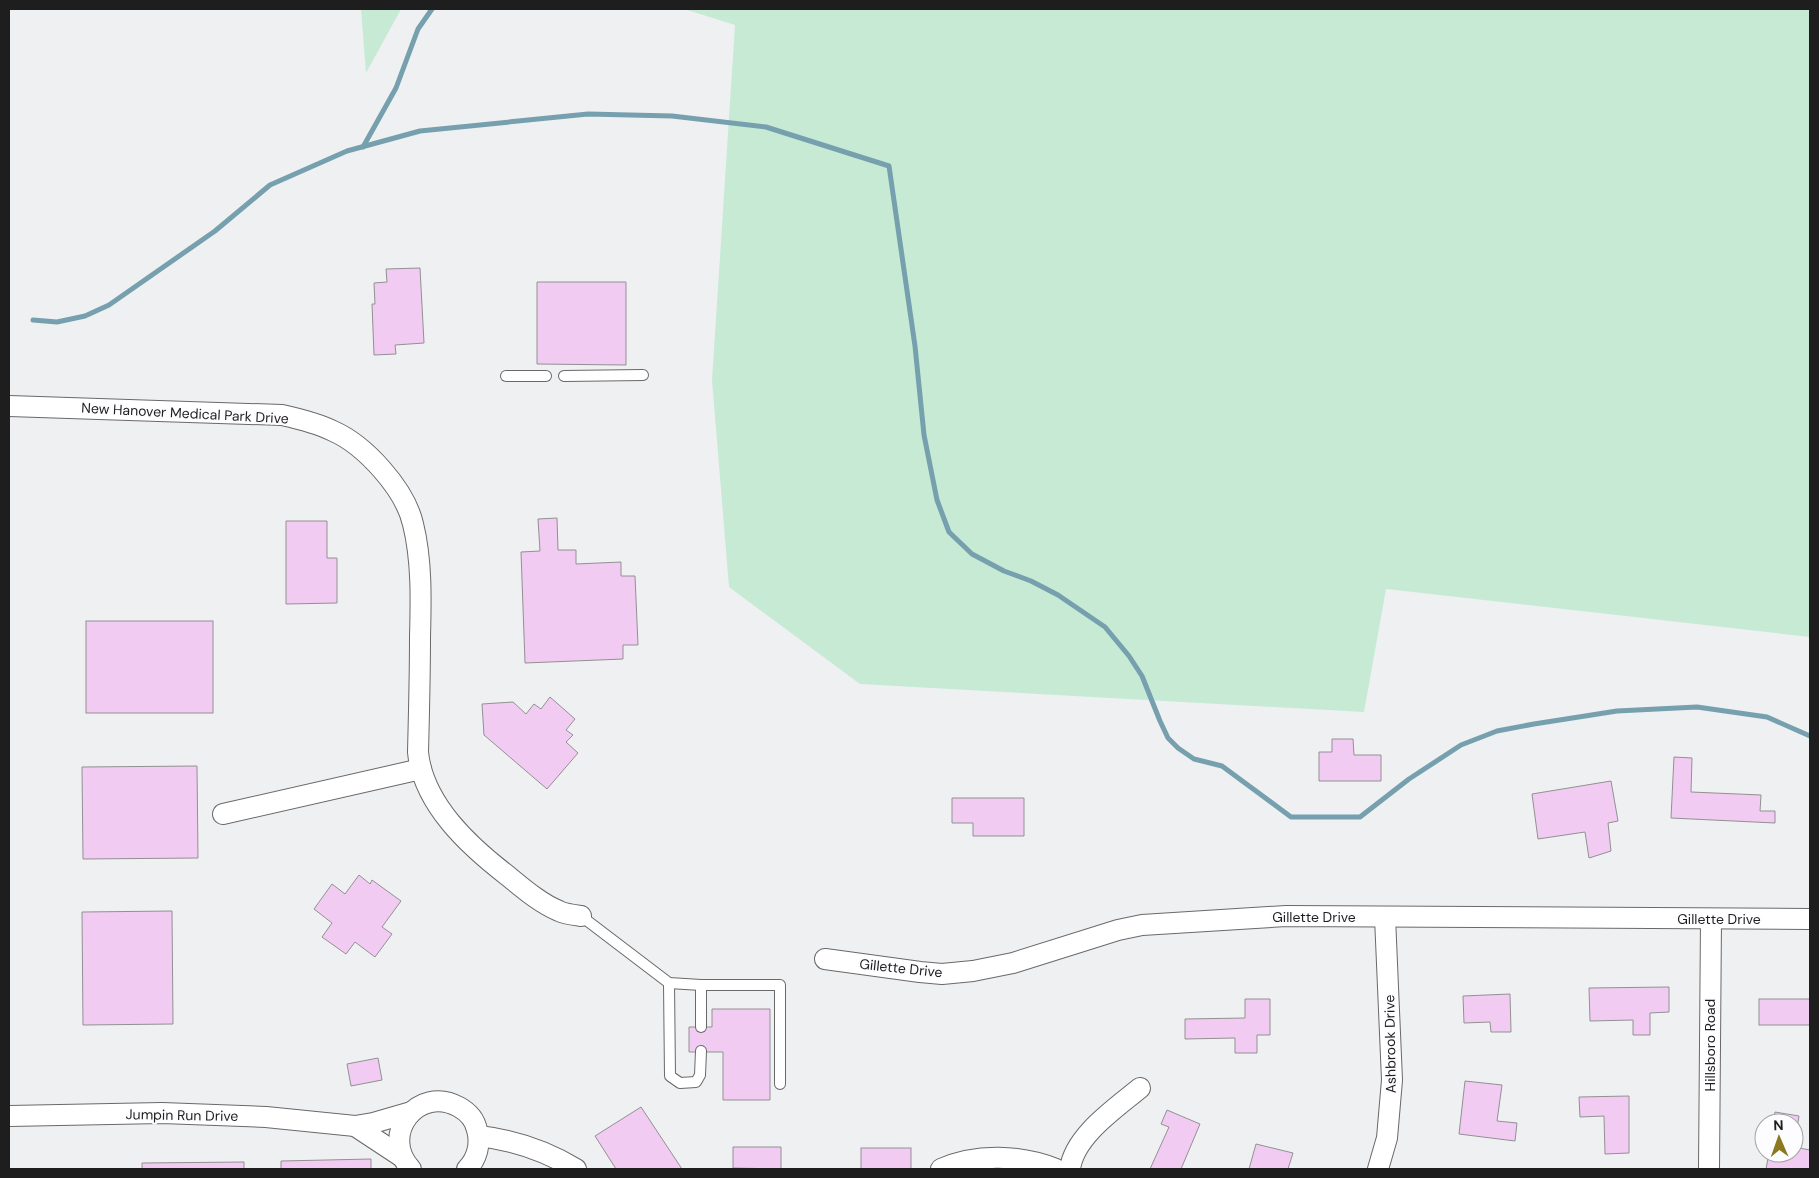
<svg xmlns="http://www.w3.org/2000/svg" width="1819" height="1178" font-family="'DM Sans',sans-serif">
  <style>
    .green { fill: #c7ead5 }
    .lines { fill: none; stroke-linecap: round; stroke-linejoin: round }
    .stream { stroke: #76a0ae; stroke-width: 5 }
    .building { fill: #f2cbf2; stroke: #929192 }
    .service-casing { stroke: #69696b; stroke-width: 12 }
    .minor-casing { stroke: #69696b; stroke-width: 22 }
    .service { stroke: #fff; stroke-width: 10 }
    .minor { stroke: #fff; stroke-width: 20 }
    .labels { text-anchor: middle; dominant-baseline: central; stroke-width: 4; stroke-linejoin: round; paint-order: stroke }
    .street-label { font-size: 14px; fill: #1e1e1f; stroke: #fdfdff }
  </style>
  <rect width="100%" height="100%" fill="#eff0f2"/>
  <g class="green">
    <path d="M361,9h40l-35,64z"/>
    <path d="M684,9h1126v628l-424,-48 -22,123 -504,-28 -131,-97 -17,-207 23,-355z"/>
  </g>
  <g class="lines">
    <g class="stream">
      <path d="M363,147l33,-59 22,-59 14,-20"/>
      <path d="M33,320l24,2 28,-6 24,-11 106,-74 55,-46 77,-34 73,-20 168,-17 84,2 94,11 123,39 26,180 9,89 13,65 12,32 23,22 32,17 27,10 27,14 47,32 24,29 13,20 18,45 8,17 10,10 16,11 28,7 69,51h69l49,-38 52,-34 36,-14 37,-7 83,-13 80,-4 70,10 43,19"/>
    </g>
  </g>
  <g class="building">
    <path d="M420,268l4,75 -29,2 1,9 -22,1 -2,-51h3l-1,-21 13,-1 -1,-13z"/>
    <path d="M537,282h89v83l-89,-1z"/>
    <path d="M557,518l1,32h18v14l45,-2v14h14l3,69h-15v14l-98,4 -4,-111 19,-1 -2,-32z"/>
    <path d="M286,521h41v37h10v45l-51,1z"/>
    <rect x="86" y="621" width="127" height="92"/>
    <path d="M550,697l25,22 -9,11 7,5 -7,7 12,11 -31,36 -63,-54 -2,-31 31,-2 13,12 8,-10 7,5z"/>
    <path d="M1332,739h21l1,16h27v26h-62v-29h13z"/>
    <path d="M1674,757l18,1 -1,34 70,3 -1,16h15v12l-104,-5z"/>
    <path d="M197,766l1,92 -115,1 -1,-92z"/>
    <path d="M1611,781l7,40 -10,2 3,28 -22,7 -4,-26 -47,7 -6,-45z"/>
    <path d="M952,798h72v38h-51v-13h-21z"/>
    <path d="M359,875l11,9 2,-4 29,21 -19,26 10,7 -17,23 -20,-15 -9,12 -24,-17 10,-14 -18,-14 18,-25 13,10z"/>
    <path d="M172,911l1,113 -90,1 -1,-113z"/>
    <path d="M1669,987v25l-19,1v22h-17v-15l-43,1 -1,-33z"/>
    <path d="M1510,994l1,38h-20l-1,-10 -26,1 -1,-27z"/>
    <path d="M1245,999h25v36h-13v18h-22v-15l-50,1v-20l60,-1z"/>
    <rect x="1759" y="999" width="51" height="26"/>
    <path d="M712,1009h58v91h-47v-48h-34v-25h23z"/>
    <path d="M378,1058l4,22 -31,6 -4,-22z"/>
    <path d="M1465,1081l37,4 -5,36 20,2 -2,18 -56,-7z"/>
    <path d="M1629,1096v57l-24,1 -1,-38 -24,1 -1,-20z"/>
    <path d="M641,1107l41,62h-66l-21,-33z"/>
    <path d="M1167,1110l33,14 -19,45h-31l19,-42 -8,-3z"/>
    <path d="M1775,1112l24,4 -5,31 16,3v19h-44l3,-16h25v-30h-21z"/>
    <path d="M1256,1144l37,9 -5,16h-39z"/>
    <path d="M733,1147h48v22l-48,-1z"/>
    <rect x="861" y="1148" width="50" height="21"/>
    <path d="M371,1159v10h-90v-8z"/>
    <path d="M244,1162v7h-102v-6z"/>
  </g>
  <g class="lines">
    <defs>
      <g id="service">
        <path d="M506,376h40"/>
        <path d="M564,376l79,-1"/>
        <path d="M581,916l88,67 32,2h79v99"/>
        <path d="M669,983l1,93 10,7 16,-1 4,-7 1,-24"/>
        <path d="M701,985v42"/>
      </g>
      <g id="minor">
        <path d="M9,406l273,9c18,4 35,8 51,16 32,14 72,58 80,93 9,36 8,76 7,113 0,39 -1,77 -2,115 5,52 51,94 90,124 16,13 32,27 51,35 6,3 15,4 22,5"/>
        <path d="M223,814l198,-45"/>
        <path d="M825,959l95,13 22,2 31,-3 40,-8 105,-33 24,-5 144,-9 524,3"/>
        <path d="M9,1116l153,-3 104,4 89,9"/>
        <path d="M479,1136c35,4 67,15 97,33"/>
        <path d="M402,1157l-47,-31 18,-3 38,-11"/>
        <path d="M411,1169c-32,-34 7,-85 48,-62 9,5 16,13 18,23 4,14 0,29 -10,39"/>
        <path d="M941,1169c36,-16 79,-14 115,0"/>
        <path d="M1070,1169c4,-33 46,-61 70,-81"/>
        <path d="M1378,1169l9,-31 5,-58 -7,-163"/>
        <path d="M1709,1169l2,-249"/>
      </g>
    </defs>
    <use href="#service" class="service-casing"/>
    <use href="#minor" class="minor-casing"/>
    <use href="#service" class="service"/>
    <use href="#minor" class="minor"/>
  </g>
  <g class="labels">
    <g class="street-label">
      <text transform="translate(185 413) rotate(3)">New Hanover Medical Park Drive</text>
      <text x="1314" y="917">Gillette Drive</text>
      <text x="1719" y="919">Gillette Drive</text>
      <text transform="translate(901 968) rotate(6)">Gillette Drive</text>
      <text transform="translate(1390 1044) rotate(-91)">Ashbrook Drive</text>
      <text transform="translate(1710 1045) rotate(-90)">Hillsboro Road</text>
      <text transform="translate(182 1115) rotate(1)">Jumpin Run Drive</text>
    </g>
  </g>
  <rect width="1819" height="1178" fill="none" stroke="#1e1e1f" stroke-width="20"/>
  <g transform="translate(1779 1138) rotate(358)"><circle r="24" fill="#fdfdff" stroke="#a4a4a5"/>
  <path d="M0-4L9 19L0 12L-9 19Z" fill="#8c791f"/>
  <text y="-8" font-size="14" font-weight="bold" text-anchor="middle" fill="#1e1e1f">N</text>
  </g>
</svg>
